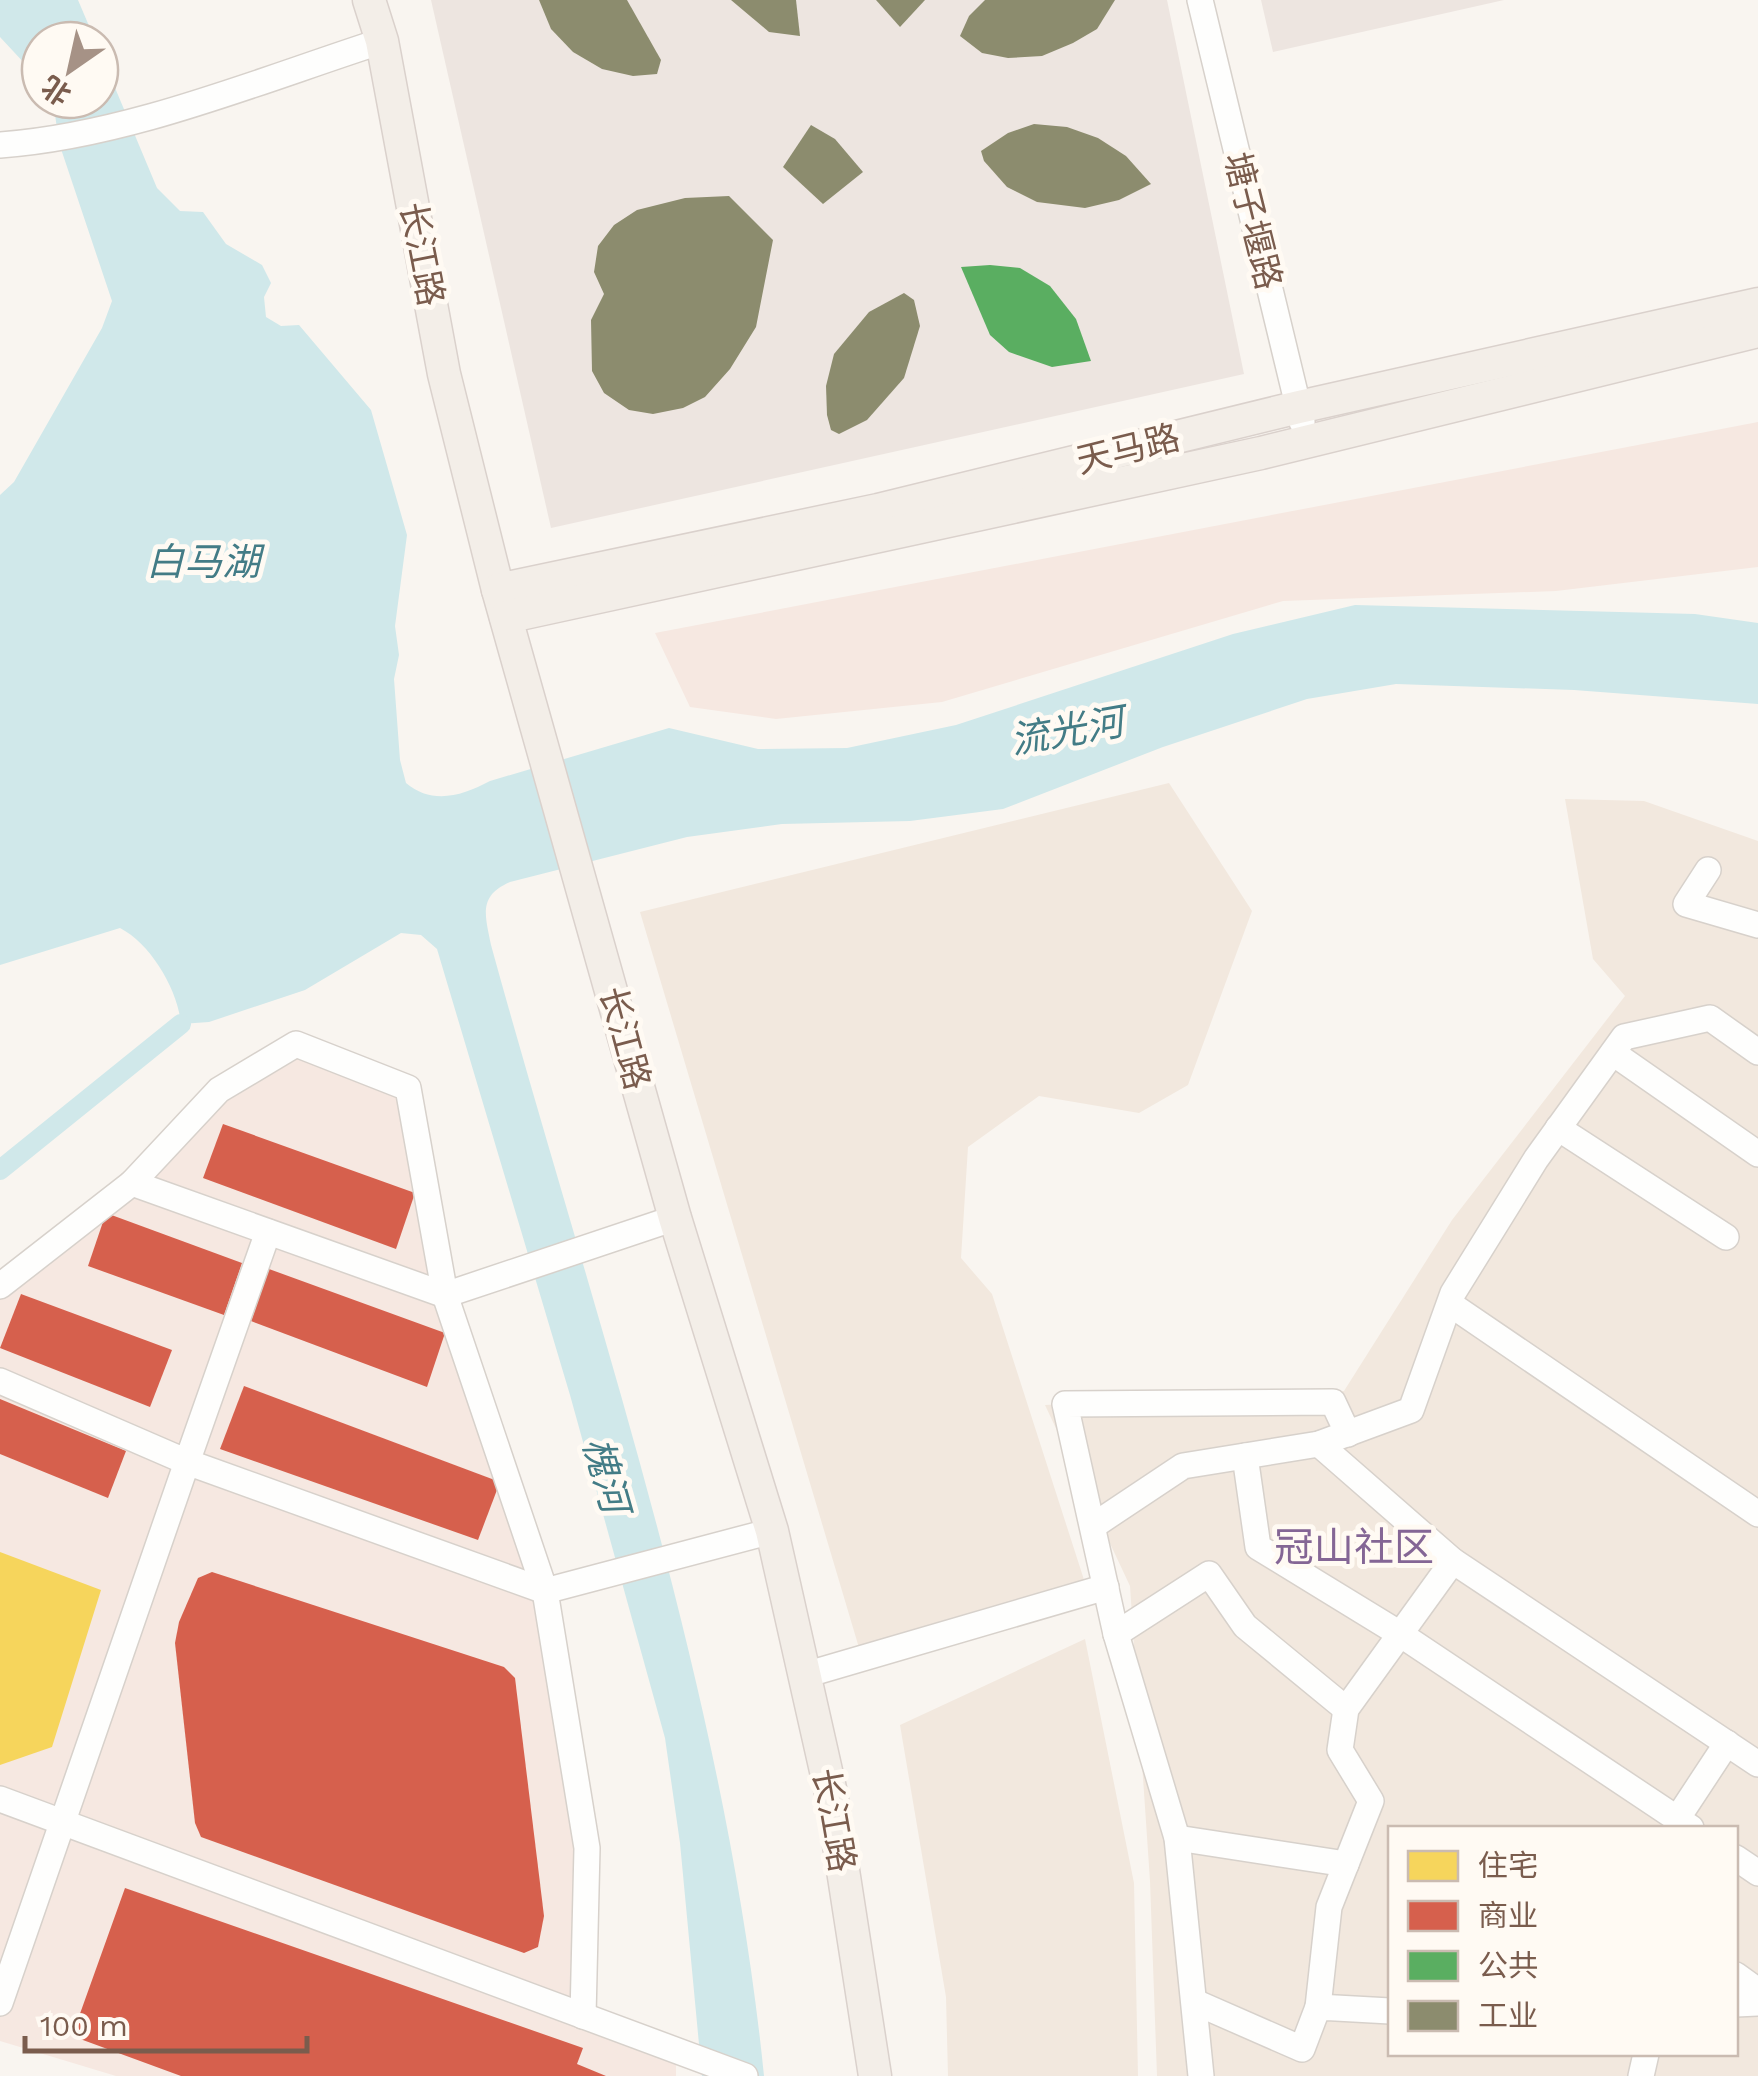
<svg xmlns="http://www.w3.org/2000/svg" width="1758" height="2076" font-family="'Work Sans','Noto Sans SC',sans-serif">
  <style>
    .residential { fill: #f2e8de; fill-rule: evenodd }
    .commercial { fill: #f6e8e1 }
    .industrial { fill: #ede5e0 }
    .water { fill: #d0e8ea }
    .homes { fill: #f6d55c }
    .shops { fill: #d6604d }
    .public { fill: #5aae61 }
    .industry { fill: #8c8c6e }
    .lines { fill: none; stroke-linecap: round; stroke-linejoin: round }
    .canal { stroke: #d0e8ea; stroke-width: 20 }
    .minor-casing { stroke: #d7d1cb; stroke-width: 28 }
    .major-casing { stroke: #dad1cc; stroke-width: 35 }
    .minor { stroke: #fefefd; stroke-width: 25 }
    .major { stroke: #f3eee8; stroke-width: 32 }
    .labels { text-anchor: middle; dominant-baseline: central; stroke-width: 10; stroke-linejoin: round; paint-order: stroke }
    .street-label { font-size: 35px; fill: #7a5c4d; stroke: #fffaf3 }
    .water-label { font-size: 38px; font-style: italic; fill: #437c86; stroke: #fffaf3 }
    .quarter-label { font-size: 40px; fill: #846695; stroke: #fffaf3 }
  </style>
  <rect width="100%" height="100%" fill="#f9f5f0"/>
  <g class="residential">
    <path d="M1169,783l83,128 -64,174 -49,28 -100,-17 -71,51 -7,111 31,36 94,292 -221,82 -225,-756z"/>
    <path d="M1565,799l79,2 114,40v1235h-601l-7,-195 -20,-295 -85,-181 299,-14 108,-171 173,-224 -32,-37zM1390,1828h346v226h-346z"/>
    <path d="M1085,1639l49,244 4,193h-190l-2,-79 -46,-272z"/>
  </g>
  <g class="commercial">
    <path d="M1758,422v145l-202,24 -273,10 -341,101 -166,17 -86,-12 -35,-74z"/>
    <path d="M296,1044l112,44 37,207 100,296 42,257 -4,167 93,35v26h-560l-116,-35v-755l219,-196z"/>
  </g>
  <g class="industrial">
    <path d="M431,0h736l77,374 -693,154z"/>
    <path d="M1261,0h243l-231,52z"/>
  </g>
  <g class="water">
    <path d="M0,0h78l17,40h-55v40l-40,-43z"/>
    <path d="M100,52l57,136 23,23 23,1 23,32 36,21 9,18 -7,14 2,20 15,9 18,-1 72,85 36,125 -12,91 4,29 -5,24 6,81 6,23c26,22 56,13 84,-2l179,-53 89,21 89,-1 109,-23 277,-91 122,-29 340,9 63,9v81l-184,-14 -178,-6 -89,15 -144,48 -160,62 -93,12 -128,3 -95,13 -177,45c-32,14 -25,33 -19,63 103,374 234,744 273,1131h-62l-22,-233 -15,-105 -95,-343 -133,-446 -16,-14 -20,-2 -96,57 -96,32 -28,2c-3,-34 -30,-80 -61,-96l-120,37v-470l14,-13 88,-154 10,-27 -53,-158 -6,-43h47z"/>
  </g>
  <path class="homes" d="M0,1552l101,38 -49,157 -52,18z"/>
  <g class="shops">
    <path d="M223,1124l192,69 -19,56 -193,-71z"/>
    <path d="M106,1213l136,50 -18,52 -136,-49z"/>
    <path d="M269,1269l176,64 -18,54 -176,-66z"/>
    <path d="M21,1294l151,56 -22,57 -150,-59z"/>
    <path d="M244,1386l256,96 -22,58 -258,-91z"/>
    <path d="M0,1399l126,52 -18,47 -108,-44z"/>
    <path d="M212,1572l292,95 11,11 29,238 -6,31 -14,6 -323,-116 -6,-14 -20,-180 4,-21 19,-44z"/>
    <path d="M125,1888l458,160 -6,16 29,12h-425l-109,-40z"/>
  </g>
  <path class="public" d="M990,265l30,3 30,18 26,33 15,42 -39,6 -43,-15 -19,-17 -29,-68z"/>
  <g class="industry">
    <path d="M539,0h88l34,60 -4,14 -24,2 -31,-7 -29,-17 -22,-23z"/>
    <path d="M731,0h65l4,36 -31,-4z"/>
    <path d="M876,0h49l-25,27z"/>
    <path d="M985,0h130l-18,29 -24,14 -31,13 -34,2 -26,-5 -22,-17 9,-20z"/>
    <path d="M1034,124l33,3 31,11 28,18 25,28 -32,16 -34,8 -48,-6 -30,-15 -23,-26 -3,-10 27,-18z"/>
    <path d="M811,125l24,14 28,33 -40,32 -40,-37z"/>
    <path d="M729,196l44,44 -17,87 -26,42 -25,28 -22,11 -30,6 -24,-4 -25,-17 -12,-22 -1,-51 13,-26 -10,-22 4,-26 16,-21 23,-15 48,-12z"/>
    <path d="M904,293l10,7 6,26 -16,52 -37,42 -28,14 -8,-4 -4,-15 -1,-29 8,-32 35,-42z"/>
  </g>
  <g class="lines">
    <path class="canal" d="M0,1170l181,-146"/>
    <defs>
      <g id="minor">
        <path d="M1200,0l102,422"/>
        <path d="M0,145c127,-9 261,-65 382,-104"/>
        <path d="M1708,870l-22,34 72,21"/>
        <path d="M1613,1053l145,101"/>
        <path d="M1558,1128l168,109"/>
        <path d="M132,1183l313,112 230,-77"/>
        <path d="M0,1286l132,-103 87,-93 77,-46 112,44 37,207 100,296 42,257 -4,168"/>
        <path d="M1450,1304l308,210"/>
        <path d="M0,1381l187,81 81,-230"/>
        <path d="M1319,1444l134,117 305,203"/>
        <path d="M1245,1456l13,91 142,87 291,194"/>
        <path d="M1093,1526l90,-60 136,-22 92,-34 42,-117 83,-134 88,-122 86,-19 48,34"/>
        <path d="M1116,1634l93,-60 36,52 101,83"/>
        <path d="M805,1675l301,-88"/>
        <path d="M0,1799l745,277"/>
        <path d="M1677,1819l50,-76"/>
        <path d="M1177,1838l169,26"/>
        <path d="M1736,1858l22,15"/>
        <path d="M1736,1975l22,16"/>
        <path d="M0,2003l187,-541 358,129 227,-60"/>
        <path d="M1197,2003l105,46 16,-42 72,4"/>
        <path d="M1736,2004l22,-1"/>
        <path d="M1318,2007l11,-100 42,-106 -31,-51 6,-41 107,-148"/>
        <path d="M1201,2076l-24,-238 -61,-204 -51,-230 268,-2 15,32"/>
        <path d="M1641,2076l5,-22"/>
      </g>
      <g id="major">
        <path d="M369,0l13,41 62,333 54,216 177,628 97,313 59,262 44,283"/>
        <path d="M498,590l380,-80 421,-103 459,-103"/>
        <path d="M506,617l755,-164 497,-122"/>
      </g>
    </defs>
    <use href="#minor" class="minor-casing"/>
    <use href="#major" class="major-casing"/>
    <use href="#minor" class="minor"/>
    <use href="#major" class="major"/>
  </g>
  <g class="labels">
    <g class="street-label">
      <text transform="translate(1253 221) rotate(76)">塘子堰路</text>
      <text transform="translate(422 254) rotate(79)">长江路</text>
      <text transform="translate(1128 449) rotate(-14)">天马路</text>
      <text transform="translate(625 1038) rotate(75)">长江路</text>
      <text transform="translate(834 1820) rotate(80)">长江路</text>
    </g>
    <g class="water-label">
      <text x="203" y="562">白马湖</text>
      <text transform="translate(1067 731) rotate(-10)">流光河</text>
      <text transform="translate(606 1475) rotate(74)">槐河</text>
    </g>
    <g class="quarter-label">
      <text x="1354" y="1547">冠山社区</text>
    </g>
  </g>
  <rect x="1388" y="1826" width="350" height="230" fill="#fffaf3" stroke="#cabbb1" stroke-width="2.5"/>
  <rect x="1408" y="1851" width="50" height="30" fill="#f6d55c" stroke="#cabbb1" stroke-width="2.5"/>
  <text x="1478" y="1876" font-size="30" fill="#7a5c4d">住宅</text>
  <rect x="1408" y="1901" width="50" height="30" fill="#d6604d" stroke="#cabbb1" stroke-width="2.5"/>
  <text x="1478" y="1926" font-size="30" fill="#7a5c4d">商业</text>
  <rect x="1408" y="1951" width="50" height="30" fill="#5aae61" stroke="#cabbb1" stroke-width="2.5"/>
  <text x="1478" y="1976" font-size="30" fill="#7a5c4d">公共</text>
  <rect x="1408" y="2001" width="50" height="30" fill="#8c8c6e" stroke="#cabbb1" stroke-width="2.5"/>
  <text x="1478" y="2026" font-size="30" fill="#7a5c4d">工业</text>
  <g transform="translate(70 70) rotate(214)"><circle r="48" fill="#fffaf3" stroke="#cabbb1" stroke-width="2.5"/>
  <path d="M0-8L18 38L0 25L-18 38Z" fill="#a69286"/>
  <text y="-15" font-size="28" font-weight="bold" text-anchor="middle" fill="#7a5c4d">北</text>
  </g>
  <path d="M25 2036v15h282v-15" fill="none" stroke="#7a5c4d" stroke-width="5"/>
  <text x="40" y="2036" font-size="30" fill="#7a5c4d" stroke="#fffaf3" stroke-width="8" paint-order="stroke">100 m</text>
</svg>
